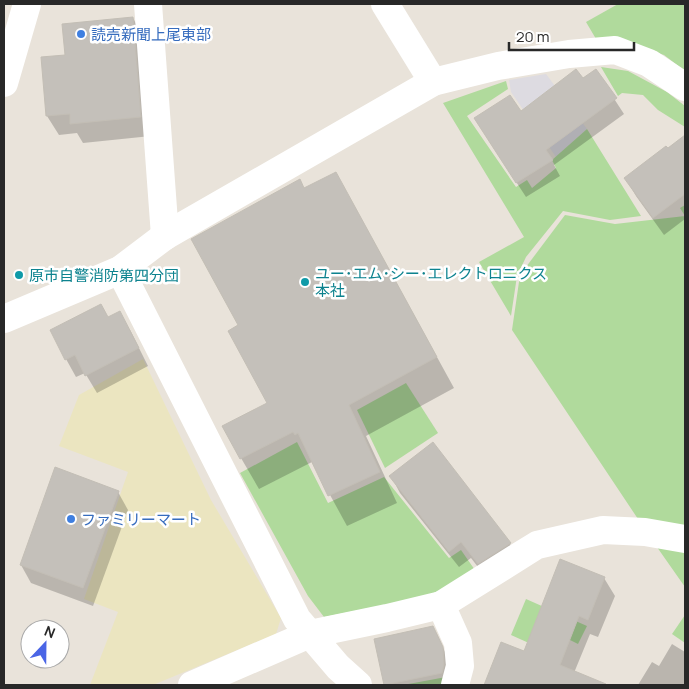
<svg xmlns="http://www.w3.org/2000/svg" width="689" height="689" font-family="Manrope,'Noto Sans JP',sans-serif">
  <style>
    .industrial { fill: #dddbe1 }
    .green { fill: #b0da9c }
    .sand { fill: #ebe5c0 }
    .shadow { fill: #0003 }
    .building { fill: #c4c0ba; stroke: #c3beb5 }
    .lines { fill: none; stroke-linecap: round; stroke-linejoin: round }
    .minor { stroke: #fff; stroke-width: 28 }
    .shop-dot { fill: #3f7fe0; stroke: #fff; stroke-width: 2 }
    .culture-dot { fill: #0f9aa8; stroke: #fff; stroke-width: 2 }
    .labels { text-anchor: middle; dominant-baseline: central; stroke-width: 5; stroke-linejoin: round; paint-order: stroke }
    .shop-label { font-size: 15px; fill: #366cbe; stroke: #fff; text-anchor: start }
    .culture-label { font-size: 15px; fill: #0d838f; stroke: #fff; text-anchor: start }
  </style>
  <rect width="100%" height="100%" fill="#e9e3da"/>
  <path class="industrial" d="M546,74l41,55 -31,28 -45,-65 -2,-12z"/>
  <g class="green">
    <path d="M618,4h67v67l-21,-16 -43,-14 -22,3 -13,-22z"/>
    <path d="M601,67l27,4 39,21 18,14v21l-27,-17 -15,-15 -21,-2 -4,3z"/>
    <path d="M506,81l2,8 -41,27 49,71 11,-7 5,8 24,-20 -4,-8 35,-31 54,87 -31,4 -47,-9 -37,46 -9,19 -6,40 -32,-54 45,-25 -81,-134z"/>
    <path d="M685,205v382l-33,-47 -140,-210 8,-55 45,-60 50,9 70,-8 -5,-8z"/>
    <path d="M406,383l32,50 -53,35 -28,-58z"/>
    <path d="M297,442l31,61 56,-26 65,81 12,-8 16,23 -30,20 -123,24 -16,-21 -68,-123z"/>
    <path d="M526,599l61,27 -9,18 -10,-5 -8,18 -49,-22z"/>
    <path d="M685,615v28l-13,-9z"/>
    <path d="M446,677l-2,8h-41z"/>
  </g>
  <path class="sand" d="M143,359l68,141 70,118 -5,16 -123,51h-63l28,-73 -34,-13 44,-127 -69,-26 20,-51z"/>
  <g class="shadow">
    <path d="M133,18l11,20 7,98 -68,7 -6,-10 -18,2 -12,-19 20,-60z"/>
    <path d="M596,71l28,43 -70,51 6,11 -34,21 -51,-78 45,-6z"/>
    <path d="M685,136v83l-21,16 -28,-39 -10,-17z"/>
    <path d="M304,190l49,14 101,184 -88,48 31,67 -50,23 -35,-64 -53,27 -18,-31 28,-55 -30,-78z"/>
    <path d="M108,318l22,12 18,36 -51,27 -12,-20 -9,4 -10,-18z"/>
    <path d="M391,476l119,68 9,16 -31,20 -17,-22 -12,9 -59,-74z"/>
    <path d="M118,492l10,18 -35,96 -62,-23 -10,-18z"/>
    <path d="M604,578l11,18 -17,41 -8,-3 -21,51h-84l17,-42 23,9z"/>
    <path d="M433,627l19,39 1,19h-68l-10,-46z"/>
    <path d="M672,644l13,8v33h-47l14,-23 7,4z"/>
  </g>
  <g class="building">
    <path d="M133,17l8,100 -71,7v-10l-24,2 -5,-59 24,-2 -3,-31z"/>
    <path d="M576,69l7,9 13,-9 21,29 -71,52 7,10 -37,23 -42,-65 36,-23 11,16z"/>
    <path d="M685,135v59l-32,24 -29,-40 42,-32 2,2z"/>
    <path d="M336,172l101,185 -88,48 31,67 -52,24 -30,-63 -3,2 -2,-3 -53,27 -18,-33 45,-23 -39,-72 10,-6 -47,-86 109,-60 4,9z"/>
    <path d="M101,304l7,13 12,-6 19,37 -54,28 -10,-21 -10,5 -15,-30z"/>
    <path d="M433,442l78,101 -33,21 -17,-22 -12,10 -60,-76z"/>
    <path d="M55,467l64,24 -36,97 -63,-23z"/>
    <path d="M560,559l45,18 -17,43 -9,-4 -19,49 46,19v1h-122l17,-43 23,9z"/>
    <path d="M433,626l10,21 1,18 -2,8 -58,12 -10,-46z"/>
  </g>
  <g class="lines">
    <g class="minor">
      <path d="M148,4l17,232"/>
      <path d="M385,4l48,78"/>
      <path d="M4,83l23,-79"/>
      <path d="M120,270l177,349 41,48 20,18"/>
      <path d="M4,319l116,-49 45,-34 268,-154 65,-16 71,-12 46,-4 34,13 36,24"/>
      <path d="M441,605l17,38 2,23 -5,19"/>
      <path d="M192,685l118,-51 77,-16 54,-13 96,-60 66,-15 42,2 40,7"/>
    </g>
  </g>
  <g class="shop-dot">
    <circle cx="81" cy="34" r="5"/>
    <circle cx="71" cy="519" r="5"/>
  </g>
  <g class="culture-dot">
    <circle cx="19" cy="275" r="5"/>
    <circle cx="305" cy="282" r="5"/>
  </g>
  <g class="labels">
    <g class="shop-label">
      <text x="91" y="34">読売新聞上尾東部</text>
      <text x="81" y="519">ファミリーマート</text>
    </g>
    <g class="culture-label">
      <text x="315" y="273">ユー･エム･シー･エレクトロニクス<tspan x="315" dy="17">本社</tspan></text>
      <text x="29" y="275">原市自警消防第四分団</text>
    </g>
  </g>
  <rect width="689" height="689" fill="none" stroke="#282828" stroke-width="10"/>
  <g transform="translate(45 644) rotate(22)"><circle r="24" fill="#ffffff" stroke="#a9a9a9"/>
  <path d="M0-4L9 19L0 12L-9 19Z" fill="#4a65e6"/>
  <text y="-8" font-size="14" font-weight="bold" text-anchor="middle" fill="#282828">N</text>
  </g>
  <path d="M509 42v8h125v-8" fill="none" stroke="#282828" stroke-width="2.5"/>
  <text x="516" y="42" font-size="15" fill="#282828" stroke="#ffffff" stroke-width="4" paint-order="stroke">20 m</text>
</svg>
